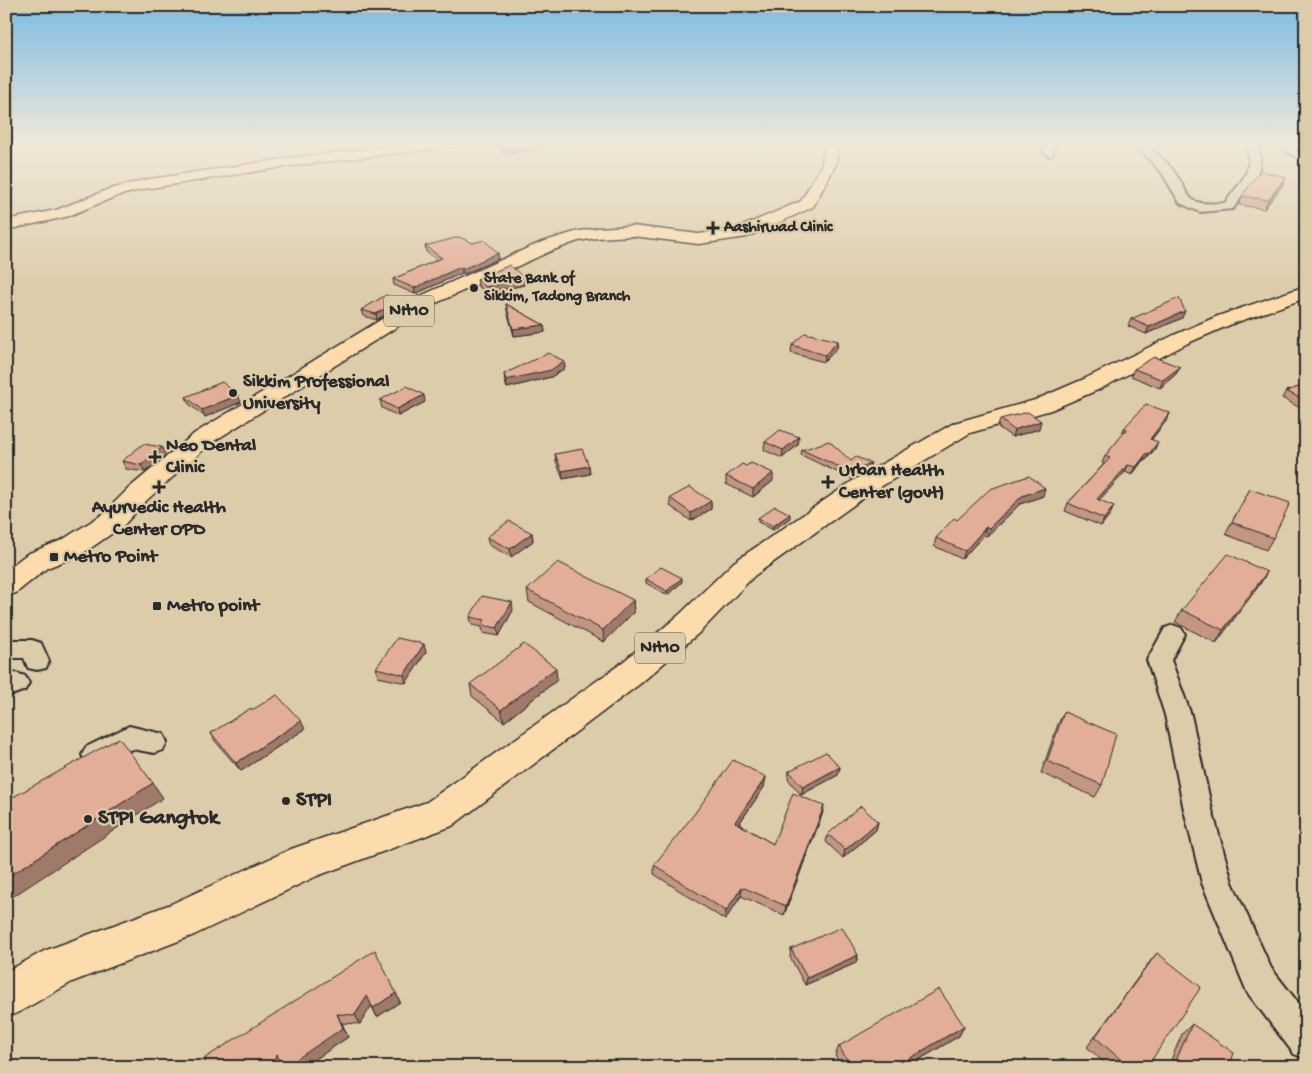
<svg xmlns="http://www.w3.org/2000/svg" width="1312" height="1073" font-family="'Gochi Hand',sans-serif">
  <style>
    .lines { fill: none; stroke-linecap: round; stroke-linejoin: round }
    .minor-casing { stroke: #2b2b2b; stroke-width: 4 }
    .highway-casing { stroke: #2b2b2b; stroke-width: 3 }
    .minor { fill: #dca; fill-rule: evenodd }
    .highway { fill: #fcdcac; fill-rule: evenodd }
    .wall { fill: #c39682; stroke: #2b2b2b }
    .shaded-wall { fill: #9f7a6a; stroke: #2b2b2b }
    .building { fill: #e3ae97; stroke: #2b2b2b }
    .poi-dot { fill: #2b2b2b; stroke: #dca; stroke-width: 2 }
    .labels { text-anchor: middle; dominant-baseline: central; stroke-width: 4.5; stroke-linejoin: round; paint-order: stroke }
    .far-poi-label { font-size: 16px; font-weight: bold; fill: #2b2b2b; stroke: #dca; text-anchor: start }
    .shield { fill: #dca; stroke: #605b51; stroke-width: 1 }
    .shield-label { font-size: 18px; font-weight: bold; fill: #2b2b2b }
    .poi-label { font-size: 19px; font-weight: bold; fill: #2b2b2b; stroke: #dca; text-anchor: start }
    .near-poi-label { font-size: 22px; font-weight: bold; fill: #2b2b2b; stroke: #dca; text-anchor: start }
  </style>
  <rect width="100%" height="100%" fill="#dca"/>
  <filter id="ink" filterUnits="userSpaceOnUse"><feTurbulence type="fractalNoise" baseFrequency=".02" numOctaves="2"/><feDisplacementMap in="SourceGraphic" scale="10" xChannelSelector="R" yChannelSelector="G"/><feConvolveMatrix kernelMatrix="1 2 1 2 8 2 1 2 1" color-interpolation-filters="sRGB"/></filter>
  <g filter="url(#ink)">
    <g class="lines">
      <defs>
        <g id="minor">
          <path d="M1045,142h10l-2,13 -4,1 -5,-3z"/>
          <path d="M1133,142h11c9,9 20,17 28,27 22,29 10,37 53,34 18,-25 28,-29 22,-61h10c11,30 -8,44 -24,67l-33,3 -20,-9 -18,-30z"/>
          <path d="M1269,142h12l25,13v7z"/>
          <path d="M1173,625l8,3 4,6 -14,26 20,55 21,95 20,72 39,86 35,45v46l-12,-5 -47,-62 -45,-109 -18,-73 -19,-95 -18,-55 18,-32z"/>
          <path d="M6,640h26l9,3 8,18 -3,7 -9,2 -9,-2 -4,-10h-18z"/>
          <path d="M16,673l9,3 4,7 -4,7 -19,7v-21z"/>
          <path d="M129,726l34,8 4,8 -4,8 -9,3 -22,-4 -36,17 -10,-3 -4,-8 4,-8z"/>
        </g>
        <g id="highway">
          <path d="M427,142h38l-7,4 -168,20 -146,23 -27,7 -51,21 -60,13v-10l50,-10 51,-20 37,-10 146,-22z"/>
          <path d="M824,142h14l-2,22 -23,43 -66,30 -48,7 -67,-8 -35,2 -19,3 -27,10 -119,54 -221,138 -64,57 -24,26 -41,28 -35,14 -31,25 -10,3v-26l21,-16 35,-14 41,-26 26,-26 66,-55 223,-136 121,-54 36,-11 22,-4 35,-2 67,8 39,-6 63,-27 21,-37z"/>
          <path d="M1306,286v12l-74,26 -44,19 -88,46 -49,21 -81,23 -98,59 -118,84 -53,55 -60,52 -189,143 -135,50 -123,59 -122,47 -51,29 -15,7v-46l38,-21 127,-47 120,-55 136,-47 192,-137 60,-50 55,-53 120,-82 100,-57 81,-23 49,-21 90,-44 44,-19z"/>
        </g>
      </defs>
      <use href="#minor" class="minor-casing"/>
      <use href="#highway" class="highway-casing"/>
      <use href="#minor" class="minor"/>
      <use href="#highway" class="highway"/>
    </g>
    <g class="wall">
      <path d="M498,142h71l-65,13z"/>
      <path d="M1282,186l-18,23 -25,-4 3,-9z"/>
      <path d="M1306,214v9l-4,-1z"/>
      <path d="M473,243l25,10v6l-34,15 -2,-1 -47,21 -21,-9 -1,-6 44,-19 -11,-8 -1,-6z"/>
      <path d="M477,279l47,6 -37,8 -9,-7z"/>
      <path d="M400,299l1,6 -24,15 -14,-4 -2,-6z"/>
      <path d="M506,304l38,21 1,7 -31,4 -7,-25z"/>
      <path d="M1182,318l-36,16 -18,-8 3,-7z"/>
      <path d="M838,341l-1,7 -13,14 -33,-9 1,-8z"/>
      <path d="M564,361l1,7 -14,9 -44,11 -2,-6 -1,-8z"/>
      <path d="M1180,367l-4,7 -16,14 -29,-12 3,-7z"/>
      <path d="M1306,385v25h-2l-22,-12 4,-7z"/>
      <path d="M186,397l55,5 -36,15 -16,-13z"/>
      <path d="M380,400l45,2 -27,14 -16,-8z"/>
      <path d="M1170,413l-3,7 -15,19 3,10 -10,12 -2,-1 -11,15 -7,-3 -26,28 12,13 -10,13 -36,-15 3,-8 36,-39 -2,-1 3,-7 17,-20 2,-8z"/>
      <path d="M1000,419l39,10 -27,8 -14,-10z"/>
      <path d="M799,437l-1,8 -16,13 -18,-8 1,-8z"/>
      <path d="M802,450l49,11 18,8 -17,10 -51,-24z"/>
      <path d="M555,454l34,12 1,8 -27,5 -7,-18z"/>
      <path d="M166,455l-21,17 -19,-3 -4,-8z"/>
      <path d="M746,466l27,15 -20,16 -27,-13v-8z"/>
      <path d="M1250,489l23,49 -7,12 -41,-16z"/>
      <path d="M1043,496l-23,8 -33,32 -3,-1 -22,24 -28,-13 2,-8 21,-18z"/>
      <path d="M670,498l41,3v8l-20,12 -21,-15z"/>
      <path d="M758,518h32l-17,12 -15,-8z"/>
      <path d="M532,533l1,8 -22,16 -22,-12 -2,-8z"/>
      <path d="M1267,572l-7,12 -44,59 -41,-21 7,-12z"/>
      <path d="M646,579l36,3 -15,13 -21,-12z"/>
      <path d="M527,590l106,10 1,12 -30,30 -75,-40z"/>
      <path d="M513,610l-14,26 -16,-3 -1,-6 -10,-2 -2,-8z"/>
      <path d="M426,652l-20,31 -28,-6 -2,-9z"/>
      <path d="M557,680l-53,42 -32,-26 -2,-12z"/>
      <path d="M252,710l53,19 -64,42 -26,-30 -4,-8z"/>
      <path d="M1064,712l38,73 -7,12 -54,-24 17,-49z"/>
      <path d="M840,767l-2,8 -37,20 -13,-16 1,-8z"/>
      <path d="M766,777l-2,10 -25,37 34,20 51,-38 -2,9 -38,100 -43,-19 -16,24 -71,-46v-9z"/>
      <path d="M878,822l-2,8 -33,28 -17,-16 2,-8z"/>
      <path d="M791,949l67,6 -2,8 -51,22 -15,-28z"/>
      <path d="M1157,953l-10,114h-38l-22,-20 61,-83z"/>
      <path d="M396,993l4,9 -23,15 -6,-12 -11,19 -18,-1 6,14 -44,30h-22v-1l-1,1h-85z"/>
      <path d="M1192,1024l37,43h-61l14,-33z"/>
      <path d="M964,1026l-5,10 -52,31h-65l-7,-11 4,-10z"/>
    </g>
    <g class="shaded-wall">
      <path d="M545,142h24l-65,13 -1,-5z"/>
      <path d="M1286,177l-4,9 -18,23 4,-9z"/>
      <path d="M498,253v6l-34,15 -1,-5z"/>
      <path d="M461,267l1,6 -47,21 -1,-6z"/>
      <path d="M524,278v7l-37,8 -1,-6z"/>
      <path d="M400,299l1,6 -24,15 -1,-6z"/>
      <path d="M1185,311l-3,7 -36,16 3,-7z"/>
      <path d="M544,325l1,7 -31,4 -1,-7z"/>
      <path d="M838,341l-1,7 -13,14 1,-7z"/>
      <path d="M564,361l1,7 -14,9 -44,11 -1,-8z"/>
      <path d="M1180,367l-4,7 -16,14 3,-8z"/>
      <path d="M238,395l3,7 -36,15 -3,-7z"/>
      <path d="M424,395l1,7 -27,14 -1,-7z"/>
      <path d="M1170,413l-3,7 -21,26 4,-7z"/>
      <path d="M1041,421l-2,8 -27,8 2,-7z"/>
      <path d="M799,437l-1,8 -16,13 1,-8z"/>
      <path d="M1158,442l-3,7 -10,12 4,-7z"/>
      <path d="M162,447l4,8 -21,17 -4,-7z"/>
      <path d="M1147,453l-4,7 -11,15 4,-8z"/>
      <path d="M871,463l-2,6 -17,10 1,-6z"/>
      <path d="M1128,465l-3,7 -31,34 3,-7z"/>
      <path d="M589,466l1,8 -27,5 -1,-8z"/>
      <path d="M773,473v8l-20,16v-8z"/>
      <path d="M1045,488l-2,8 -23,8 -33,32 2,-8 33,-32z"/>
      <path d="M711,501v8l-20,12v-8z"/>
      <path d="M1114,506l-3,7 -10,13 3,-7z"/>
      <path d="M790,514v4l-17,12v-4z"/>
      <path d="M986,527l-2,8 -22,24 3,-8z"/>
      <path d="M532,533l1,8 -22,16 -1,-8z"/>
      <path d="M1267,572l-7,12 -44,59 7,-13z"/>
      <path d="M682,578v4l-15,13v-4z"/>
      <path d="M633,600l1,12 -30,30 -1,-12z"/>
      <path d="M512,602l1,8 -14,26 -2,-8z"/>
      <path d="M424,644l2,8 -20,31 -2,-8z"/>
      <path d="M556,668l1,12 -53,42 -3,-12z"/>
      <path d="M301,721l4,8 -64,42 -5,-8z"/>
      <path d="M840,767l-2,8 -37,20 2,-8z"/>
      <path d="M766,777l-2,10 -30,44 1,-9z"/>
      <path d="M153,783l10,15 -157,103v-23z"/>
      <path d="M824,806l-2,9 -38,100 2,-9z"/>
      <path d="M878,822l-2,8 -33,28 2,-8z"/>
      <path d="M742,887l-1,9 -16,24 1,-9z"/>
      <path d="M858,955l-2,8 -51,22 2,-7z"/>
      <path d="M396,993l4,9 -23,15 -4,-9z"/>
      <path d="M367,996l5,9 -12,19 -5,-9z"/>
      <path d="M337,1014l11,23 -44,30h-19z"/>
      <path d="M964,1026l-5,10 -52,31h-12z"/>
      <path d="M277,1054l7,8 -3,5h-12z"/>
    </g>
    <g class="building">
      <path d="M500,142h45l-42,8z"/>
      <path d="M1260,171l26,6 -18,23 -26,-4z"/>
      <path d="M459,237l14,6 11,-3 14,13 -35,16 -2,-2 -47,21 -21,-9 49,-21 -17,-12z"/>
      <path d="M510,265l14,13 -38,9 -9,-8z"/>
      <path d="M386,295l14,4 -24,15 -15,-4z"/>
      <path d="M1179,298l6,13 -36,16 -18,-8z"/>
      <path d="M506,304l38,21 -31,4z"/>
      <path d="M805,333l33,8 -13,14 -33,-10z"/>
      <path d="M548,353l16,8 -13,9 -45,10 -2,-6z"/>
      <path d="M1154,357l26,10 -17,13 -29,-11z"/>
      <path d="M222,382l16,13 -36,15 -16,-13z"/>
      <path d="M1306,385v16l-20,-10z"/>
      <path d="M407,386l17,9 -27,14 -17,-9z"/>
      <path d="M1146,404l24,9 -20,26 8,3 -9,12 -2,-1 -11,14 -8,-2 -31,34 17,7 -10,13 -36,-16 42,-45 -5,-2 22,-27 -3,-1z"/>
      <path d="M1028,412l13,9 -27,9 -14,-11z"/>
      <path d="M780,430l19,7 -16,13 -18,-8z"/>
      <path d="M829,441l22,20 5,-4 15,6 -18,10 -51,-23z"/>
      <path d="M143,444l19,3 -21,18 -19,-4z"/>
      <path d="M582,449l7,17 -27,5 -7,-17z"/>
      <path d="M751,463l22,10 -20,16 -27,-13 16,-12 4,2z"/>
      <path d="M1029,476l16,12 -23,8 -33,32 -3,-1 -21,24 -29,-13 18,-20 3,2 33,-31z"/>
      <path d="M690,487l21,14 -20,12 -21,-15z"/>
      <path d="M1250,489l40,14 -17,35 -41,-16z"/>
      <path d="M775,506l15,8 -17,12 -15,-8z"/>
      <path d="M509,521l23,12 -22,16 -23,-12z"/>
      <path d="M1228,554l39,18 -44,58 -41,-20z"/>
      <path d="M558,562l75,38 -30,30 -76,-40z"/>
      <path d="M661,567l21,11 -15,13 -21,-12z"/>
      <path d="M482,596l30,6 -15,26 -15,-3 3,-5 -15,-3z"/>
      <path d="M397,638l27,6 -20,31 -28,-7z"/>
      <path d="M524,644l32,24 -55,42 -31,-26z"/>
      <path d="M277,695l24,26 -65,42 -25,-30 40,-25 1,2z"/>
      <path d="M1064,712l52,22 -14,51 -55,-24z"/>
      <path d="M119,738l34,45 -147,95v-77z"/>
      <path d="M826,752l14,15 -37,20 -14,-16z"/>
      <path d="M733,760l33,17 -31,45 38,22 20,-51 31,13 -38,100 -44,-19 -16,24 -72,-46 41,-52z"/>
      <path d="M861,806l17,16 -33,28 -17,-16z"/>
      <path d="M842,927l16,28 -51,23 -16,-29z"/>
      <path d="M375,950l21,43 -23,15 -6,-12 -12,19 -18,-1 6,14 -58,39h-3l-5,-13 -8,13h-73l10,-6 -1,-3z"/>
      <path d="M1157,953l44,34 -54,80h-18l-34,-30z"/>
      <path d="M939,989l25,37 -69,41h-44l-12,-21z"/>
      <path d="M1192,1024l42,29 -5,14h-56z"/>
    </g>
  </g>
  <linearGradient id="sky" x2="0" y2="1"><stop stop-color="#7dbbe4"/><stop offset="0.49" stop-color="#f0e8d9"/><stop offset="1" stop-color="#f0e8d9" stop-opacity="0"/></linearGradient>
  <rect width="1312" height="292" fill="url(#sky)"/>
  <g class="poi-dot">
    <path d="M710.5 220.5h5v5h5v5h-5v5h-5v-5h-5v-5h5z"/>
    <circle cx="474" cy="288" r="5"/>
    <circle cx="233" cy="393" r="5"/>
    <path d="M152.5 449.5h5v5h5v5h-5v5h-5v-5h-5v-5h5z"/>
    <path d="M825.5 474.5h5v5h5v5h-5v5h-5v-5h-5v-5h5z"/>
    <path d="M156.5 479.5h5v5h5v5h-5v5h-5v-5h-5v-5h5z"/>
    <rect x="49" y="552" width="10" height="10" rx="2.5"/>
    <rect x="152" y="601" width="10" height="10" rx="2.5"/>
    <circle cx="286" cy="801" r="5"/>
    <circle cx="88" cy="819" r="5"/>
  </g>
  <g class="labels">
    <g class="far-poi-label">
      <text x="724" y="228">Aashirwad Clinic</text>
      <text x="484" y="279">State Bank of<tspan x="484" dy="18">Sikkim, Tadong Branch</tspan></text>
    </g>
    <g class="shield">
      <rect x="384" y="295.5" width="50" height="31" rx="4"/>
      <rect x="635" y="632.5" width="50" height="31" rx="4"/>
    </g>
    <g class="shield-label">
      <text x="409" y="311">NH10</text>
      <text x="660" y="648">NH10</text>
    </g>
    <g class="poi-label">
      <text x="243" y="382">Sikkim Professional<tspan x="243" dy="22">University</tspan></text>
      <text x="166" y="446">Neo Dental<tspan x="166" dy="22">Clinic</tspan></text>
      <text x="839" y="471">Urban Health<tspan x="839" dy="22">Center (govt)</tspan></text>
      <text x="159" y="508" text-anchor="middle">Ayurvedic Health<tspan x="159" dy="22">Center OPD</tspan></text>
      <text x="64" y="557">Metro Point</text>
      <text x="167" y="606">Metro point</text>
    </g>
    <g class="near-poi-label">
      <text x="296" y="801">STPI</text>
      <text x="98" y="819">STPI Gangtok</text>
    </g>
  </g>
  <rect width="1312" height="1073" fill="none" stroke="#dca" stroke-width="25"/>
  <rect x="12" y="12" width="1287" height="1048" fill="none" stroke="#2b2b2b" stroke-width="2" filter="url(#ink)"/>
</svg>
